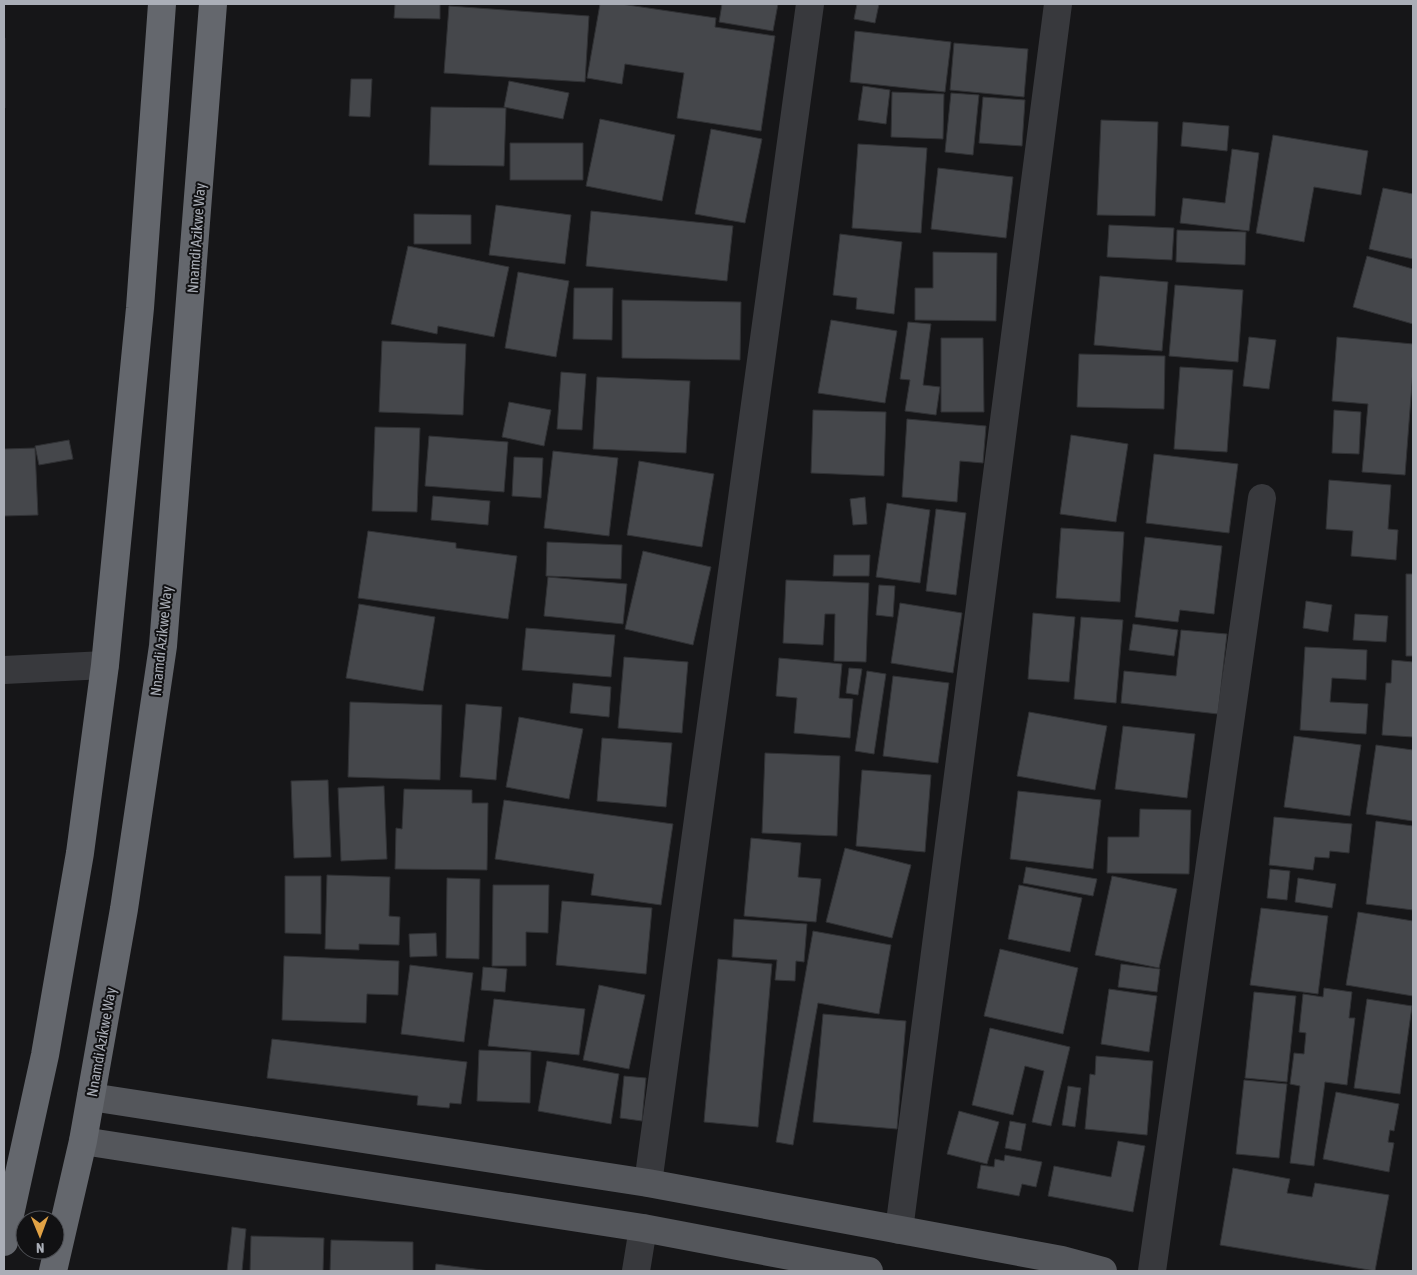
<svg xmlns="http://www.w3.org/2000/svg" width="1417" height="1275" font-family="'Asap Condensed',sans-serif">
  <rect width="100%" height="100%" fill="#161618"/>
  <path fill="#45474b" stroke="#303134" d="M395,4h45v15l-46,-1z
    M600,4h21l95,14 -1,9 60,9 -14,95 -84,-13 7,-45 -59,-9 -3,20 -35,-6z
    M722,4h56l-5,27 -54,-9z
    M857,4h22l-4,19 -21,-4z
    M449,6l140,10 -4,66 -141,-9z
    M855,31l96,11 -6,50 -95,-10z
    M4,38h1v70h-1z
    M954,43l74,6 -4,48 -74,-7z
    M351,79h21l-2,38 -21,-1z
    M509,81l60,12 -6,26 -59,-12z
    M863,86l27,4 -4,34 -28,-4z
    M892,92l52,2 -1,45 -52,-2z
    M951,93l28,2 -6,60 -28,-3z
    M983,97l42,3 -3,46 -43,-3z
    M431,107l75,1 -2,58 -75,-1z
    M600,119l75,16 -13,66 -76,-15z
    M1101,120l57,2 -3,94 -58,-1z
    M1183,122l46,4 -2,25 -46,-5z
    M711,129l51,10 -17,84 -50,-9z
    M1273,135l95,16 -7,44 -47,-8 -10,55 -48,-9z
    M510,143h73v37h-73z
    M858,144l69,4 -6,85 -69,-5z
    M1232,149l27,4 -10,78 -69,-8 3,-25 42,5z
    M938,168l75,9 -7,61 -75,-9z
    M1383,188l30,6v65l-44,-10z
    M496,205l75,10 -6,49 -76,-9z
    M591,211l142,15 -6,55 -141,-15z
    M414,214l57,1v29h-57z
    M1109,225l65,3 -2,32 -65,-3z
    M1177,230l69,2 -1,33 -69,-3z
    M840,234l62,8 -8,72 -38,-5 1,-11 -24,-3z
    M408,246l101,21 -15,70 -56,-11 -1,8 -46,-10z
    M933,252l64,1 -1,68 -81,-1v-32h18z
    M1367,256l46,13v55l-60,-17z
    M518,272l51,9 -13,76 -51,-9z
    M1100,276l68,6 -6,69 -68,-6z
    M1175,285l68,5 -5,72 -69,-6z
    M574,288h39l-1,52 -39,-1z
    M622,300l119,2 -1,58 -118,-2z
    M831,320l66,11 -12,72 -67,-10z
    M908,322l23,2 -8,61 17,2 -4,28 -31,-4 5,-31 -10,-1z
    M1249,337l27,3 -7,49 -26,-3z
    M1337,337l76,7v26l-8,105 -43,-3 6,-68 -36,-3z
    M941,338h42l1,74h-43z
    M382,341l84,3 -3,71 -84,-3z
    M1079,354l86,2 -1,53 -87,-2z
    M1180,367l53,3 -6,82 -53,-3z
    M561,372l25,2 -4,56 -25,-1z
    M597,377l93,4 -4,72 -93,-4z
    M509,402l42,8 -7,36 -42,-9z
    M813,410l73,2 -2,64 -73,-3z
    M1334,410l27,2 -2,42 -27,-1z
    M907,419l79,7 -3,37 -23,-2 -3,41 -55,-5z
    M375,427l45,1 -3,84 -45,-1z
    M1071,435l57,9 -12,78 -56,-8z
    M429,436l79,6 -4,50 -79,-6z
    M69,440l4,19 -34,6 -4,-19z
    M35,448l3,67 -34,1v-67z
    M553,451l65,7 -9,78 -65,-8z
    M1154,454l84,10 -9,69 -83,-10z
    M514,457l29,1 -2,40 -29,-2z
    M639,461l75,13 -12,73 -75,-12z
    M1329,480l62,5 -3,44 10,1 -2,30 -45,-4 2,-25 -27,-2z
    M433,496l57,5 -2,24 -57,-5z
    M865,497l2,27 -14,1 -3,-26z
    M887,503l43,7 -10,73 -44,-6z
    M936,509l30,4 -10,82 -30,-4z
    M1061,528l63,4 -4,70 -64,-4z
    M368,531l88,12v5l61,8 -9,63 -150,-21z
    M1145,537l77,9 -8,68 -34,-4 -2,12 -43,-5z
    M547,542l75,3 -1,34 -75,-3z
    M643,551l68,16 -18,78 -68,-16z
    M834,555h36l-1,21h-36z
    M1406,574h7v82h-7z
    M548,577l79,7 -4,40 -79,-8z
    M786,580l83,3 -3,79 -32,-1 1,-47h-10l-2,31 -40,-2z
    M879,585l16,1 -2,31 -17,-2z
    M1306,601l26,4 -4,27 -25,-4z
    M900,603l62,10 -9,60 -62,-10z
    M359,604l76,13 -12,74 -77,-13z
    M1033,613l42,4 -6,65 -41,-3z
    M1355,614l33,2 -2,26 -33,-2z
    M1081,617l42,3 -7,83 -42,-4z
    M1133,624l45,6 -4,26 -45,-6z
    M526,628l89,7 -4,42 -89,-7z
    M1181,630l46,4 -9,80 -97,-11 3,-32 52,5z
    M1305,647l62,3 -1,30 -34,-2 -2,24 38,2 -2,30 -66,-4z
    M624,657l64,5 -6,71 -64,-5z
    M779,658l63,6 -3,34 14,1 -3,39 -56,-5 3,-35 -21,-2z
    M1392,660l21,2v75l-31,-2 4,-52h5z
    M849,668l13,1 -4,26 -12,-2z
    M867,671l19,3 -12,80 -19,-3z
    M893,676l56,7 -11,80 -55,-7z
    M573,683l38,4 -2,30 -39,-4z
    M350,702l92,3 -2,75 -92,-3z
    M466,704l36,3 -6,73 -36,-3z
    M1029,712l78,14 -12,64 -78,-14z
    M519,717l64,12 -14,70 -63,-12z
    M1123,726l72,8 -8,64 -72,-9z
    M1294,736l67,9 -11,71 -66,-9z
    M602,738l70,5 -6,64 -69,-6z
    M1376,745l37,5v71l-47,-7z
    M765,753l75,3 -3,80 -75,-3z
    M862,770l69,5 -6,77 -69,-6z
    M328,780l3,77 -37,1 -3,-77z
    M384,786l3,73 -46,2 -3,-73z
    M404,789l68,1v13h16l-1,67 -92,-1 1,-41 6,1z
    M1018,791l83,9 -8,69 -83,-10z
    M504,800l169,24 -12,81 -70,-10 3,-21 -99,-15z
    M1140,809l51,1 -2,64 -82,-1 1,-36h31z
    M1274,817l78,7 -3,29 -19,-2 -1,7 -14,-1 -2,13 -44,-5z
    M1376,821l37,5v84l-47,-6z
    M751,838l50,5 -3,34 23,2 -5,43 -72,-6z
    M845,848l66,17 -19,73 -66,-16z
    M1026,867l71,12 -4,17 -70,-13z
    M1270,869l20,2 -3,29 -20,-2z
    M327,875l63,2 -1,39 11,1 -1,28 -40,-1v6l-34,-1z
    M285,876h36v58l-36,-1z
    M1112,876l65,13 -18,79 -64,-13z
    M447,878l33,1 -1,80 -33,-1z
    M1298,878l38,6 -4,24 -37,-6z
    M493,885h56l-1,48 -22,-1v34h-34z
    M1019,885l63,13 -12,54 -62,-13z
    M562,901l90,7 -6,66 -90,-9z
    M1261,908l67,8 -10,78 -68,-9z
    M1358,912l55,9v75l-67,-11z
    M734,919l73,5 -3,38 -8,-1 -1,20 -20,-1 2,-20 -45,-3z
    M813,931l78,14 -12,69 -61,-11 -25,142 -17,-3z
    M436,933l1,23 -27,1 -1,-23z
    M1000,949l78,19 -15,66 -79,-18z
    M284,956l115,5 -1,34 -31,-1 -1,29 -84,-3z
    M718,959l54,5 -14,163 -54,-5z
    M1121,964l39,5 -3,23 -39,-5z
    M410,965l63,8 -9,69 -63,-8z
    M483,967l24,2 -2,23 -24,-2z
    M599,985l46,10 -16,74 -46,-9z
    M1324,988l28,4 -3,26h6l-8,67 -22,-3 -11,84 -24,-3 10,-77 -10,-2 4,-31 10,1 2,-21 -7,-1 4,-38 20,3z
    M1109,989l48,7 -8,56 -48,-8z
    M1254,992l42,4 -9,86 -42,-4z
    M494,999l91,10 -6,46 -91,-9z
    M1367,999l45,7 -12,88 -46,-6z
    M823,1014l83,7 -9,108 -84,-7z
    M990,1028l80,19 -19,79 -19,-4 12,-51 -19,-5 -12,49 -41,-10z
    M272,1039l195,23 -6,42 -11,-1 -1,5 -32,-3 1,-9 -151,-18z
    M479,1050l52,2 -1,51 -53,-2z
    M1096,1056l57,5 -6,74 -62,-6 5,-55 5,1z
    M547,1061l72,13 -8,50 -73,-13z
    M624,1076l22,2 -4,43 -22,-3z
    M1244,1080l43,4 -8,74 -43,-4z
    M1068,1086l13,2 -6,39 -13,-2z
    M1336,1092l63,12 -5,27 -4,-1 -2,12 6,1 -5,29 -66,-13z
    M959,1111l40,11 -12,42 -40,-10z
    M1010,1121l16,3 -5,27 -16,-3z
    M1118,1141l27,5 -12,66 -85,-16 6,-30 57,11z
    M1005,1155l37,7 -6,25 -14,-3 -3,12 -42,-8 4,-23 13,2 1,-8 9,2z
    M1233,1168l57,11 -3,14 25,4 3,-14 74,12 -14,76 -155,-26z
    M232,1227l14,2 -4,42h-15z
    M251,1236l73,2 -1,33h-73z
    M331,1240l82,2v29h-83z
    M436,1264l54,7h-55z"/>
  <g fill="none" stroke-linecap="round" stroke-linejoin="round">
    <path stroke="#38393d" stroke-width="28" d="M4,670l101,-5
      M648,1183l162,-1179
      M899,1230l159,-1226
      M636,1271l7,-43
      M1152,1271l110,-773"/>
    <path stroke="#54565b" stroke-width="28" d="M91,1097l557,86 414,77 41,11
      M83,1141l560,87 226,43"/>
    <path stroke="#64676d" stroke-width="28" d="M4,1242l41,-187 35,-202 25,-188 35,-357 22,-304
      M53,1271l30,-130 41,-232 39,-263 50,-642"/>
  </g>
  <g text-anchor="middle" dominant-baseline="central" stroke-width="4" stroke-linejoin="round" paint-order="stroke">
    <g font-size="15" fill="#aaaeb7" stroke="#111113">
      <text transform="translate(196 238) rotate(-86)">Nnamdi Azikwe Way</text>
      <text transform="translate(161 641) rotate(-84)">Nnamdi Azikwe Way</text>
      <text transform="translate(101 1042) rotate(-80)">Nnamdi Azikwe Way</text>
    </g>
  </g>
  <rect width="1417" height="1275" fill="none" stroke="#aaaeb7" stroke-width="10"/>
  <g transform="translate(40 1235) rotate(179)"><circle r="24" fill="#111113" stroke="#4e5055"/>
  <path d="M0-4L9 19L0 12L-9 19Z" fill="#e1a245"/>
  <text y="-8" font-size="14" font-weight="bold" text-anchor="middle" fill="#aaaeb7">N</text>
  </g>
</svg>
